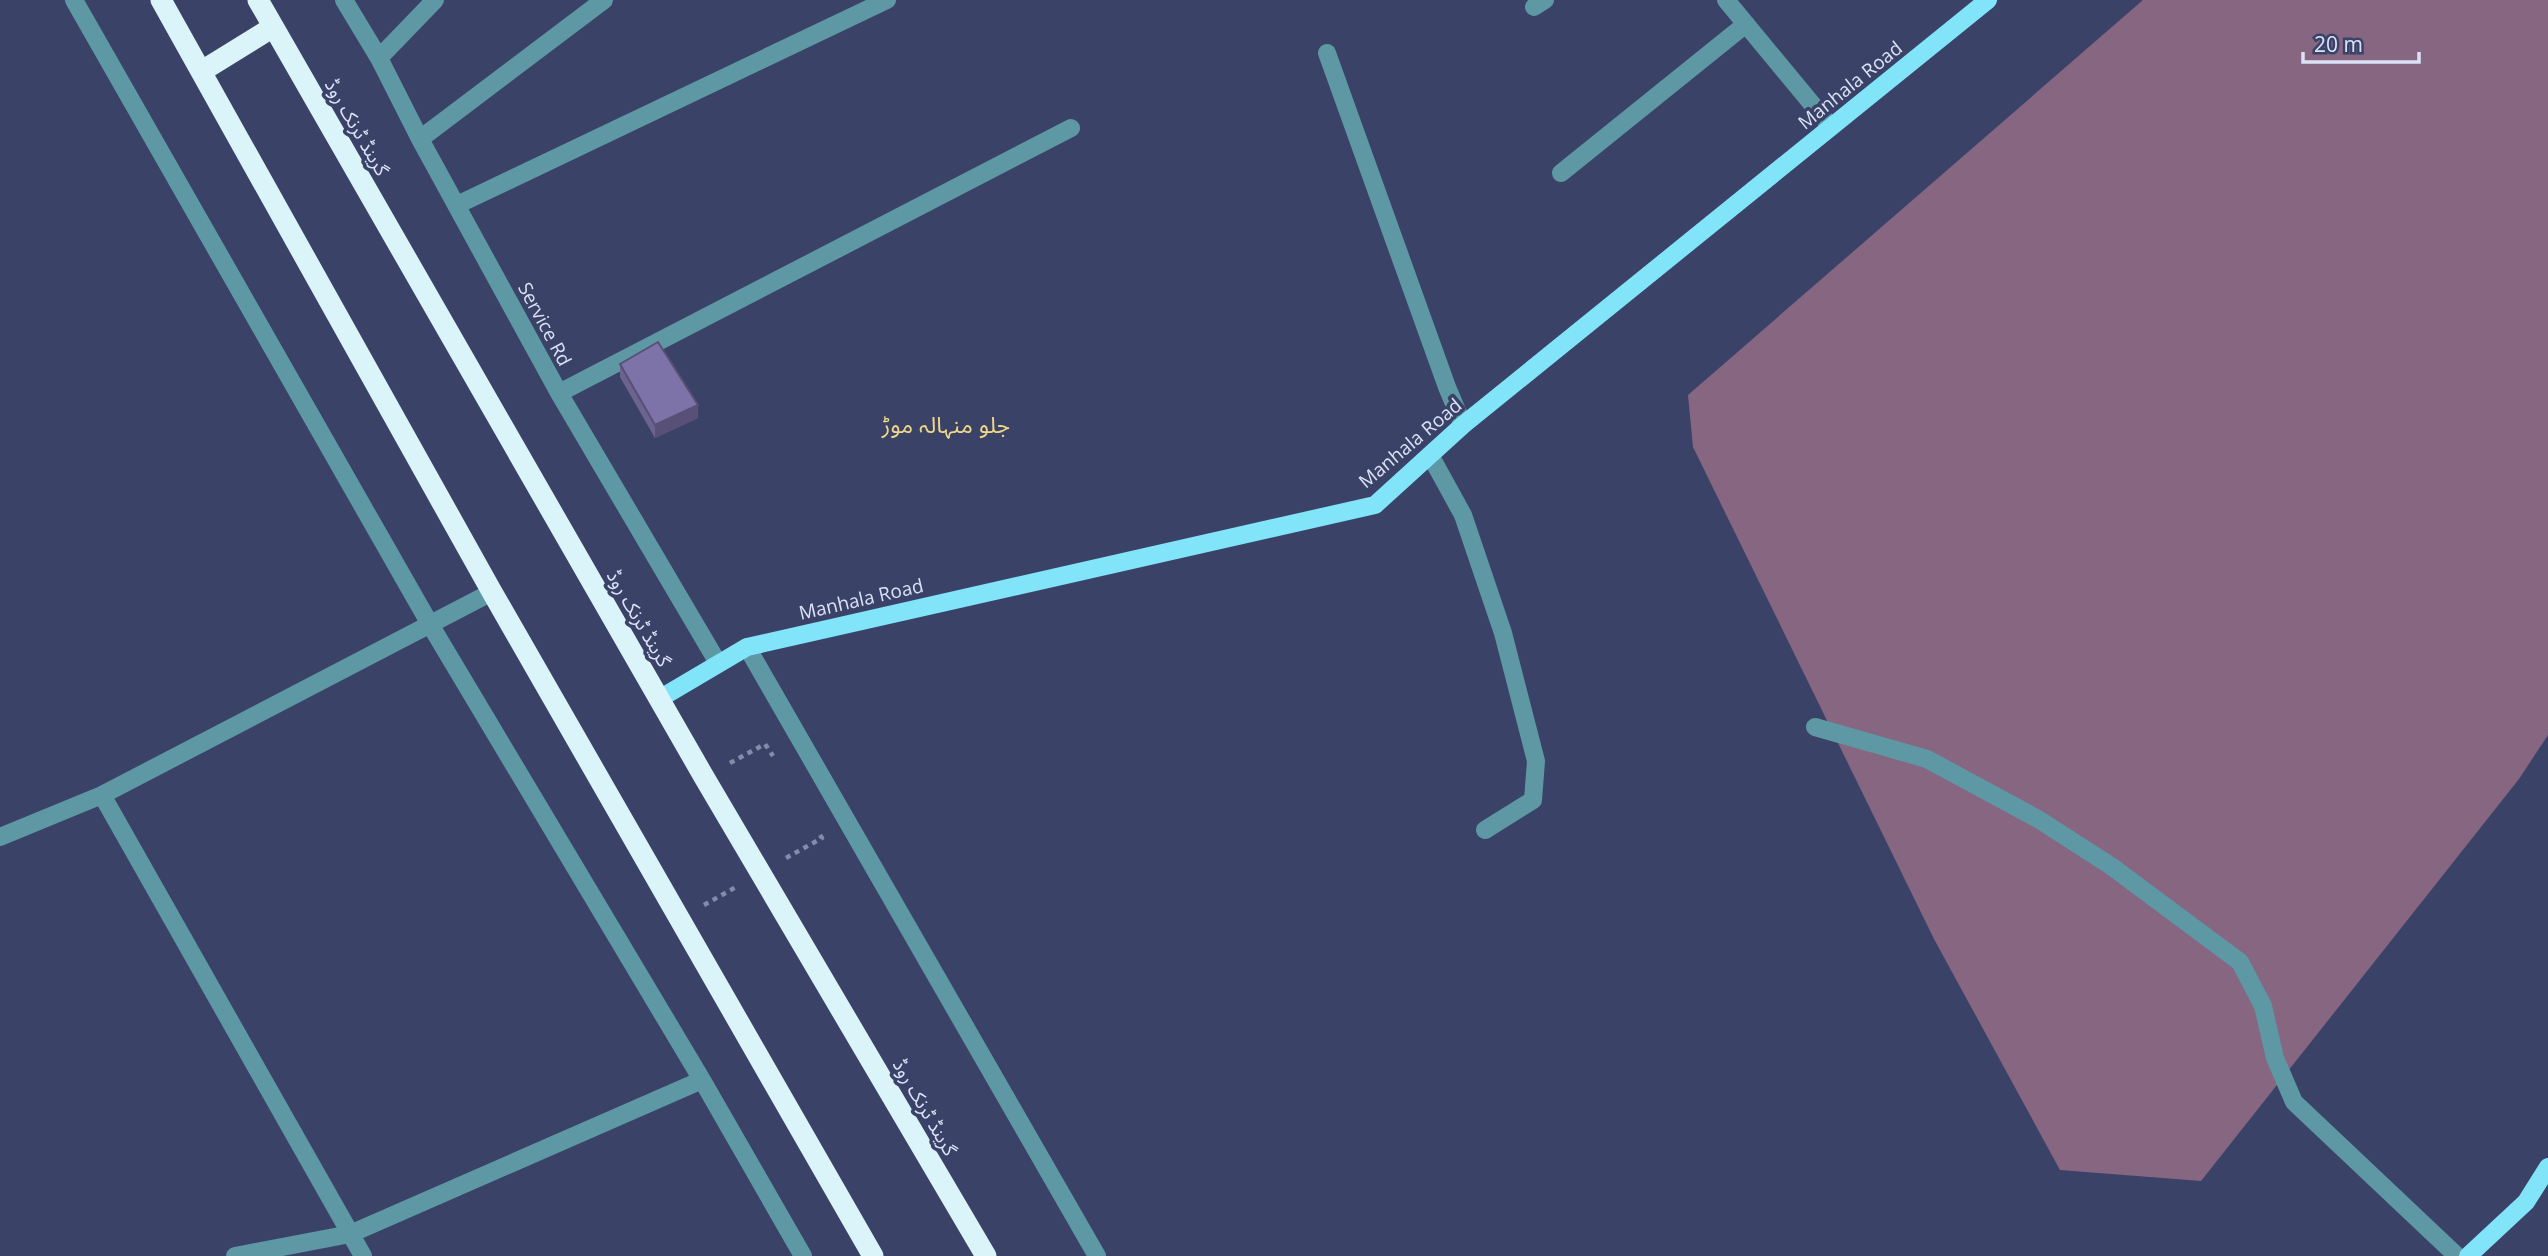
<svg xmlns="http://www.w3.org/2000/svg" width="2548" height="1256" font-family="'Open Sans','Noto Sans Arabic',sans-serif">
  <rect width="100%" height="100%" fill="#3a4367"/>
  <path fill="#866681" d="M2143,0h405v735l-29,44 -318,402 -141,-11 -126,-231 -241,-492 -5,-52z"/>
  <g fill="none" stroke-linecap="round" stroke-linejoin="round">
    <path stroke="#848caa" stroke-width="4.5" stroke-dasharray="5 5" stroke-linecap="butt" d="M730,763l35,-19 8,12
      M786,858l36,-20 -2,-3
      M704,905l32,-18"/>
    <path stroke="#5d98a4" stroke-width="18" d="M74,0l357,626 271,454 101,176
      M344,0l35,58 41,81 139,254 159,270
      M1726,0l105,127
      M1534,7l11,-7
      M1327,53l120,334 16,38
      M379,58l56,-58
      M420,139l184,-139
      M1561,173l185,-149
      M457,205l430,-205
      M559,393l512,-265
      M1430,455l33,60 40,118 33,128 -3,39 -48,30
      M747,647l350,609
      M1815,727l112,32 111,60 73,47 129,96 23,44 12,52 19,44 163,154
      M102,795l261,461
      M0,837l102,-42 390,-203
      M235,1256l115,-22 352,-154"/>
    <path stroke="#82e4f8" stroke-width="18" d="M659,699l88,-52 628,-142 88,-80 525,-425
      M2468,1256l58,-54 22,-35"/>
    <path stroke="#daf4fa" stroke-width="21" d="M161,0l331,592 381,664
      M258,0l446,777 282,479
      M202,71l71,-44"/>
  </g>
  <path fill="#6c6390" d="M620,364l78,54 -43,20 -35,-61z"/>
  <path fill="#585076" d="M698,405v13l-43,20v-13z"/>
  <path fill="#7d73a8" stroke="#585076" stroke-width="2" d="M658,342l40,63 -43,20 -35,-61z"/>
  <g text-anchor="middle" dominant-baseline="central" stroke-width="7" stroke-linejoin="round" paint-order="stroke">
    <g font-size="19" fill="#dbe2f8" stroke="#3a4367">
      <text transform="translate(1850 85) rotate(-39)">Manhala Road</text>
      <text transform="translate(357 127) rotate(60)">گرینڈ ٹرنک روڈ</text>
      <text transform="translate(545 324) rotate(62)">Service Rd</text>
      <text transform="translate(1410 443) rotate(-40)">Manhala Road</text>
      <text transform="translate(861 599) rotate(-13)">Manhala Road</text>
      <text transform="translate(639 618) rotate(60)">گرینڈ ٹرنک روڈ</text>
      <text transform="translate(925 1107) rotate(60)">گرینڈ ٹرنک روڈ</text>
    </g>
    <g font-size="23" fill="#efd78a" stroke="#3a4367">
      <text x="946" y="424">جلو منہالہ موڑ</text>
    </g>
  </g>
  <path d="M2303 52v10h116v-10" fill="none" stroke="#dbe2f8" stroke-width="3.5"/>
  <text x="2314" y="52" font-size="21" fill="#dbe2f8" stroke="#3a4367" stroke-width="5" paint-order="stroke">20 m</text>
</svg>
